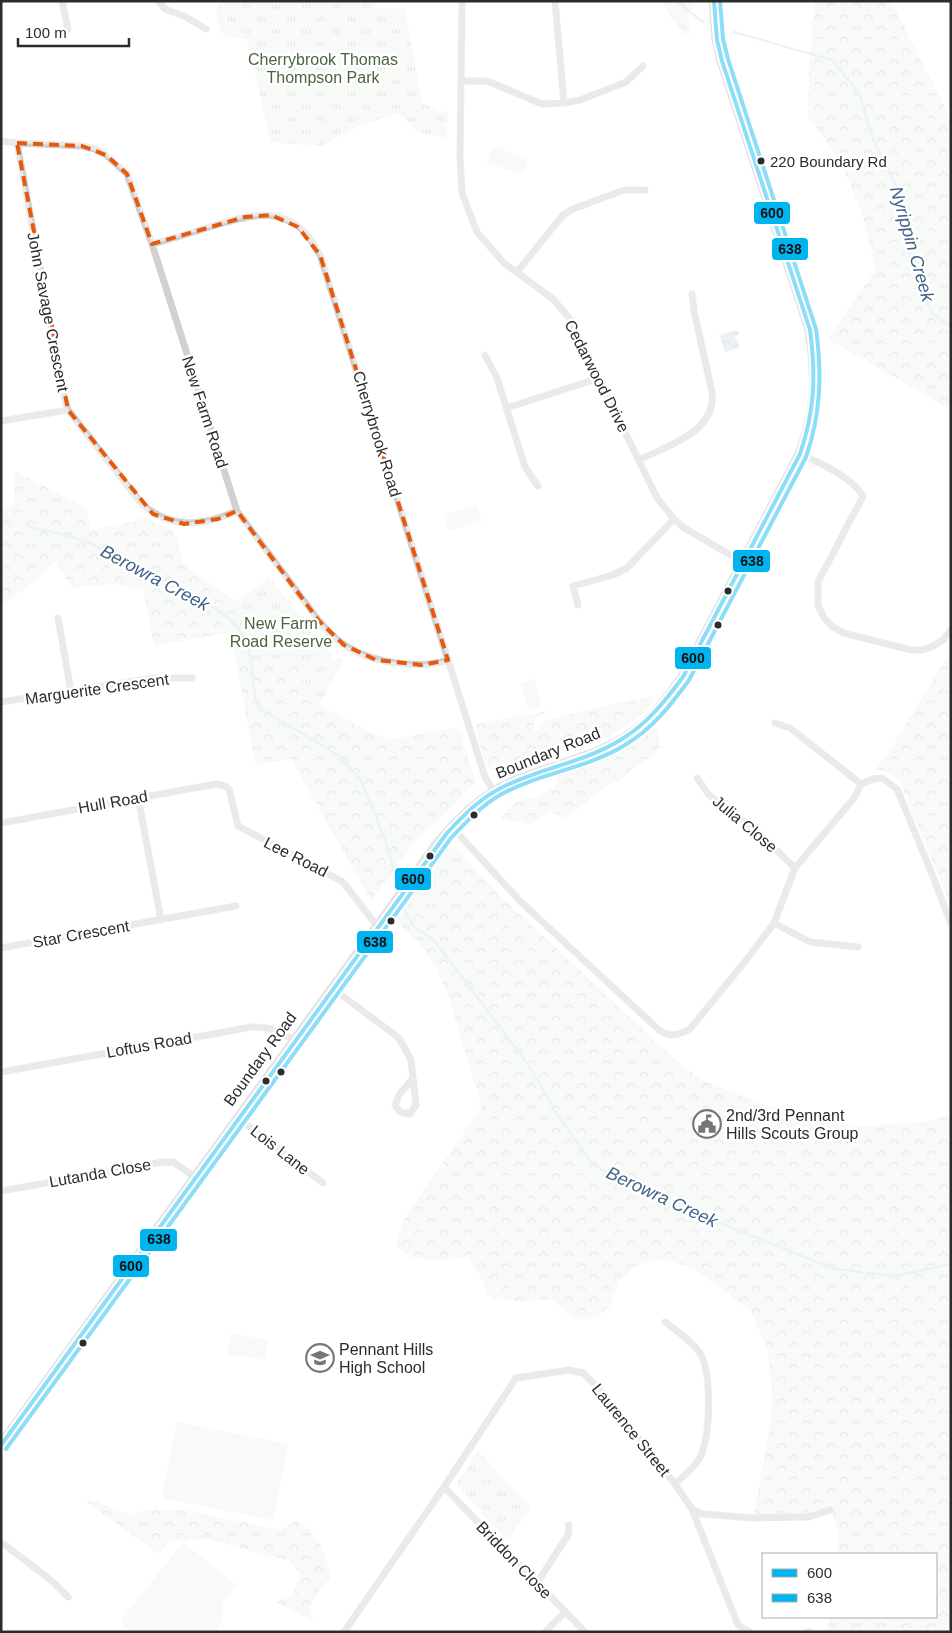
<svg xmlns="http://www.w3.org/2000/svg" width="952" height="1633" font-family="Arial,sans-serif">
  <defs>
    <pattern id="forest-crowns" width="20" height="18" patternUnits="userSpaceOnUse" patternTransform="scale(1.25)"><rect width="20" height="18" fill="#eef3eb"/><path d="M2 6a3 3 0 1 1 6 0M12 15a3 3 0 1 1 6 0" fill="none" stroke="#ccd0ca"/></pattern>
    <pattern id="park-tufts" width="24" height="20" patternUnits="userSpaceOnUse" patternTransform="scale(1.25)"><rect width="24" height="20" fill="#eef3eb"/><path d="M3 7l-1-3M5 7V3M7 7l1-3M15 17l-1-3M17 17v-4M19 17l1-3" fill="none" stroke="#ccd0ca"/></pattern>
    <pattern id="water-waves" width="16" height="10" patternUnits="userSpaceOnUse" patternTransform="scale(1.25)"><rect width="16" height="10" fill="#d8e3ef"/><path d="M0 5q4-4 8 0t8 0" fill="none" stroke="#bac3cd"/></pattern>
  </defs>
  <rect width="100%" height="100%" fill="#fff"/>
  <path fill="#eef3eb" d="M493,146l35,13 -6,16 -35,-13z
    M477,504l5,17 -33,10 -5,-16z
    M534,679l8,27 -14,4 -8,-27z
    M231,1333l37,7 -3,20 -25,-5 -1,2 -12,-2z
    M177,1422l111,22 -15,76 -111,-22z
    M183,1542l54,43 -15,19 1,13 -6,15h-84l-13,-10z"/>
  <path fill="url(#forest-crowns)" d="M661,1h36l-10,18 4,13 -7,3z
    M815,1h76l60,118v291l-123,-71 48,-69 -15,-60 -22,-52 -31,-41 1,-50z
    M15,471l71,37 4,22 42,-8 12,-5 15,8 15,5 10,35 53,37 30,57 33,4 7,35 12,8 68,34 67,-12 5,2 17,52 -32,33 -26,23 -47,63 -80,-142 -36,5 -24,-132 -77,14 -11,-57 -32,-5 -39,4 -17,-27 -24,23 -30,22v-99l13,-3z
    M951,651v255l-51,-124c-9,-8 -14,-12 -25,-12l13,-17z
    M651,696l3,1c-2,15 -45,41 -60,46 -15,5 -32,9 -48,15 -14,5 -35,20 -50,15 -13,-4 -18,-37 -20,-49l71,-13 -12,7 -2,13h3l6,-9 20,-6 56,-13 5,-2 4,1z
    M651,727l7,2 2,18 -6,8 -24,15 -6,7 -13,6 -45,35 -15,-6 -23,12 -27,-5 9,-13 15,-8h11l19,-12 4,-11 11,-2 68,-37z
    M449,846l7,2 43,47 180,168 23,17 104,41 61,5 64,-5 16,-5 4,-3v519h-124l3,-15h106v-63h-98v-21l-8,-23 -21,7 -56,1 18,-96 1,-36 -5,-37 -16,-38 -57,-42 -20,-7 -21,-3 -20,9 -13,11 -10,27 -13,10 -16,4 -11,-4 -18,-17c-25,2 -40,5 -65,-4l-4,-14 -15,-24 -32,4 -24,-4 -16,-11 3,-13 7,-17 76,-110 -33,-108 -15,-34 -15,-22 -23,-20z
    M84,1500l15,3 34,13 11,-6 34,-1 103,21 16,-10c22,14 30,34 33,58l-9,9 -12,20 4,14 -38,-19 18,-7 6,-23 -10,-11 -82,-22 -37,2 -11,13z"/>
  <path fill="url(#park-tufts)" d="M220,1h155l2,8 28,-1 16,90 3,6 20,9 4,-3 -1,28 -29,-6 -19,-19 -41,13 -37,20 -50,-4 -24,-102 -24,-6 -7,-19z
    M269,577l49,63 15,14 -3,3 4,3 4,-3 5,4 -24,45 -12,-8 -7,-35 -33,-4 -30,-57z
    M478,1451l53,57 -24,32 -51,-55z"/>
  <path fill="url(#water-waves)" d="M738,330l1,4 -5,4 1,1h2l3,9 -15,4 -6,-17z"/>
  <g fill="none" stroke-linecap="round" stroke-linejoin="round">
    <path stroke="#d8e3ef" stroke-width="2.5" d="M676,1l27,21
      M734,32l98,28 21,26 7,10 12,41 25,51 21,90 14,35 19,14
      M29,527c21,4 41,8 60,16 15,6 29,16 43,24 33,17 90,35 110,67 14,22 7,51 17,74l79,47 22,24 23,55 12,39
      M404,909l11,19 19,12 96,127 25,44 38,54 62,32 180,72 61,7 55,-12
      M394,1631l1,1"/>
    <path stroke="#d1d1d1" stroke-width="7" d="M62,1l6,28
      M158,1l7,8 21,8 20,12
      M462,1l-2,156 2,36 15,39 27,31 49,36 17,20 87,179 17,21 9,8 59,35
      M555,1l9,102
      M462,81h25l55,23 22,-1 16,-3 46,-18 17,-16
      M1,141l16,2 65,3 13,3 11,6 21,19 25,70 85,267 82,110c23,29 50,40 87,43 15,1 27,1 42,-4
      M17,143l46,250 5,17 74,94c30,26 60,22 95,7
      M152,244c23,-6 45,-13 67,-20 31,-9 64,-18 89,12 4,6 8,13 12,19l165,522 9,15
      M517,272l46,-57 10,-6 51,-19h21
      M485,355l12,23 28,89 13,19
      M507,408l92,-30
      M1,421l67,-11
      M800,454c20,9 52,23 63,42l-45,86v23l6,13 9,9 11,6 67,17h12l12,-5 8,-5 8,-10
      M639,460c29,-15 78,-28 73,-68l-18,-81 -2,-17
      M578,605l-5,-19 40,-11 14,-7 47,-49
      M58,618l13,73
      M1,702l153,-24h38
      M775,723l15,5 71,56
      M697,778l12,17 50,38 36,35
      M861,784l12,-5 9,-1 15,11 37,90 17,45
      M138,797l23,123
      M1,823l215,-39 9,2 4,3 9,37 105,56 34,44
      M452,827l68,74 139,129c11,8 20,5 31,-1l57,-70 27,-36 21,-55 60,-71 6,-13
      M774,923l36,19 48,5
      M1,948l235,-42
      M332,988l67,50 12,22 5,45 -6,9 -10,-2 -5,-7 4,-10 14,-17
      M1,1072l251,-45c17,-1 28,5 42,13
      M238,1118l85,65
      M1,1191l162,-29h10l22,15
      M665,1322c12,9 26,18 35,31 12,20 11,85 -1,106 -5,9 -16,17 -24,25
      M444,1487l141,145
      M692,1509l11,5 50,4 56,-1 21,-7
      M1,1542l51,39 16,16
      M537,1583l31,-48 1,-10
      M344,1632l100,-145 72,-109 53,-8 14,3 16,16 76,95 17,25 46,116 12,7
      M545,1632l20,-20
      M807,1632h3"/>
    <path stroke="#c4c4c4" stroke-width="11" d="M1,1445l438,-603c20,-23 42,-46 70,-58 41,-19 89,-25 126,-53 20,-14 34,-35 48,-54l117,-223c17,-45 17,-76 10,-124l-88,-269 -5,-21 -3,-39"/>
    <defs>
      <path id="bus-1" d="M1,1445l446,-612c15,-16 31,-33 52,-44 39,-21 85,-26 123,-50 26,-16 43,-38 61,-62l117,-223c15,-44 16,-79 10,-124l-88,-269 -5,-21 -3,-39"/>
      <path id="bus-2" d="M6,1449l445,-611c15,-16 30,-32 49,-43 39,-22 86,-26 125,-50 27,-16 46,-40 64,-65l117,-223c15,-43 16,-84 10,-128l-88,-270 -5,-20 -3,-38"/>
    </defs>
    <use href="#bus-1" stroke="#fff" stroke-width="8"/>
    <use href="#bus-2" stroke="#fff" stroke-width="8"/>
    <use href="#bus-1" stroke="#00b5ef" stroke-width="4"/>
    <use href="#bus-2" stroke="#00b5ef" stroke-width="4"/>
  </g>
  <path d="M0 0H952V1633H0ZM17,143l65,3 24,9 21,19 25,70 93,-27 26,-2 27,12 22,28 128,405 -26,5 -46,-5 -32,-15 -25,-24 -82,-110 -19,8 -34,5 -31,-10 -85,-104z" fill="#fff" fill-opacity=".55" fill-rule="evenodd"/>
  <path fill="none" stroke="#e8590c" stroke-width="4" stroke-dasharray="10 6" stroke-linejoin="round" d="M17,143l65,3 24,9 21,19 25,70 93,-27 26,-2 27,12 22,28 128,405 -26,5 -46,-5 -32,-15 -25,-24 -82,-110 -19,8 -34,5 -31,-10 -85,-104z"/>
  <defs>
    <symbol id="civic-ring" viewBox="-11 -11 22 22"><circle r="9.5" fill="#fff" stroke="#767676" stroke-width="1.5"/><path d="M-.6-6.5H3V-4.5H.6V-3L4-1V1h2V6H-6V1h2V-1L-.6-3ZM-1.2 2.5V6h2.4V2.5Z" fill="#767676"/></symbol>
    <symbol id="school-ring" viewBox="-11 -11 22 22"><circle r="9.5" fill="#fff" stroke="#767676" stroke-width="1.5"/><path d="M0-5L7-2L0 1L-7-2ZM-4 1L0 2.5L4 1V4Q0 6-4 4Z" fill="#767676"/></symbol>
  </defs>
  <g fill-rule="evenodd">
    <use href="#civic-ring" x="691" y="1108" width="32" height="32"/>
    <use href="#school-ring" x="304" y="1342" width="32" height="32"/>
  </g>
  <g fill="#2c2c2c" stroke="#fff" stroke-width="2">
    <circle cx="761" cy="161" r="4.5"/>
    <circle cx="728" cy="591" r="4.5"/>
    <circle cx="718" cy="625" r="4.5"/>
    <circle cx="474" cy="815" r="4.5"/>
    <circle cx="430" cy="856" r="4.5"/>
    <circle cx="391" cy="921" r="4.5"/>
    <circle cx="281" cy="1072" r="4.5"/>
    <circle cx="266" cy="1081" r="4.5"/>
    <circle cx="83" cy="1343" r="4.5"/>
  </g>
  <g text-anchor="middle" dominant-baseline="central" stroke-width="5" stroke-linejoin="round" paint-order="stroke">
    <g font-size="15" fill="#2c2c2c" stroke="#fff" text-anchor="start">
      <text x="770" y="161">220 Boundary Rd</text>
    </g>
    <g font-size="16" fill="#4a643e" stroke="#fff">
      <text x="323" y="59">Cherrybrook Thomas<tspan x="323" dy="18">Thompson Park</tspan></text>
      <text x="281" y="623">New Farm<tspan x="281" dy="18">Road Reserve</tspan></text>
    </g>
    <g font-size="16" fill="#2c2c2c" stroke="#fff">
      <text transform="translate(48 312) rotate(79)">John Savage Crescent</text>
      <text transform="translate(597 376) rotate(63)">Cedarwood Drive</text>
      <text transform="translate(205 412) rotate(72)">New Farm Road</text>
      <text transform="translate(377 434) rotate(73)">Cherrybrook Road</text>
      <text transform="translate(97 689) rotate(-8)">Marguerite Crescent</text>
      <text transform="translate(548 753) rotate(-22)">Boundary Road</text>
      <text transform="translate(113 802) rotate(-10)">Hull Road</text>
      <text transform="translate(745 824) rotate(40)">Julia Close</text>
      <text transform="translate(296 857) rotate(27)">Lee Road</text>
      <text transform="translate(81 934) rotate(-10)">Star Crescent</text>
      <text transform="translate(149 1045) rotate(-10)">Loftus Road</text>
      <text transform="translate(260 1059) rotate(-54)">Boundary Road</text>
      <text transform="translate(280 1150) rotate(38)">Lois Lane</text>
      <text transform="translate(100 1173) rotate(-10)">Lutanda Close</text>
      <text transform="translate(631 1430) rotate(51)">Laurence Street</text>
      <text transform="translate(514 1560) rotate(46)">Briddon Close</text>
    </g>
    <g font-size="16" fill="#2c2c2c" stroke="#fff" text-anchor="start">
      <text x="726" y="1115">2nd/3rd Pennant<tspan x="726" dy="18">Hills Scouts Group</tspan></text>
      <text x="339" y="1349">Pennant Hills<tspan x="339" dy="18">High School</tspan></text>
    </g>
    <g font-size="18" font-style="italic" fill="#416288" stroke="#fff">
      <text transform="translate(912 244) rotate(74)">Nyrippin Creek</text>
      <text transform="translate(155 578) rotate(28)">Berowra Creek</text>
      <text transform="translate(662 1197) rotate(25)">Berowra Creek</text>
    </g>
  </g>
  <g stroke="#fff" stroke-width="2">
    <rect x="753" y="201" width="38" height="24" rx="5" fill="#00b5ef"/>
    <rect x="771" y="237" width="38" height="24" rx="5" fill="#00b5ef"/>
    <rect x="732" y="549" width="39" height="24" rx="5" fill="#00b5ef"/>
    <rect x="674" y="646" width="38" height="24" rx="5" fill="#00b5ef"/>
    <rect x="394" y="867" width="38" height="24" rx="5" fill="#00b5ef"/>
    <rect x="356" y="930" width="38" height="24" rx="5" fill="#00b5ef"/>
    <rect x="139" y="1228" width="39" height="24" rx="5" fill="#00b5ef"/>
    <rect x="112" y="1254" width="38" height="24" rx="5" fill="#00b5ef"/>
  </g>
  <g font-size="14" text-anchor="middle" font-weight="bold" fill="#111">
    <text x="772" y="218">600</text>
    <text x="790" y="254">638</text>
    <text x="752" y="566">638</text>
    <text x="693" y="663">600</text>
    <text x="413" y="884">600</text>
    <text x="375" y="947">638</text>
    <text x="159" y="1244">638</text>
    <text x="131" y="1271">600</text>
  </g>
  <rect width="952" height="1633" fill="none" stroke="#2c2c2c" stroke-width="5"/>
  <rect x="762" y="1553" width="175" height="65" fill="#ffffff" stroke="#ababab"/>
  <rect x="772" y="1569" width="25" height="8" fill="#00b5ef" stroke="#ababab"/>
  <text x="807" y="1578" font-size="15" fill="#2c2c2c">600</text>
  <rect x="772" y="1594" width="25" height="8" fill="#00b5ef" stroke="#ababab"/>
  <text x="807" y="1603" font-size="15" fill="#2c2c2c">638</text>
  <path d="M18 38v8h111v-8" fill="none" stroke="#2c2c2c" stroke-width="2.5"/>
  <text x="25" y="38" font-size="15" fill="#2c2c2c" stroke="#ffffff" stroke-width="4" paint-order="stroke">100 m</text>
</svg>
